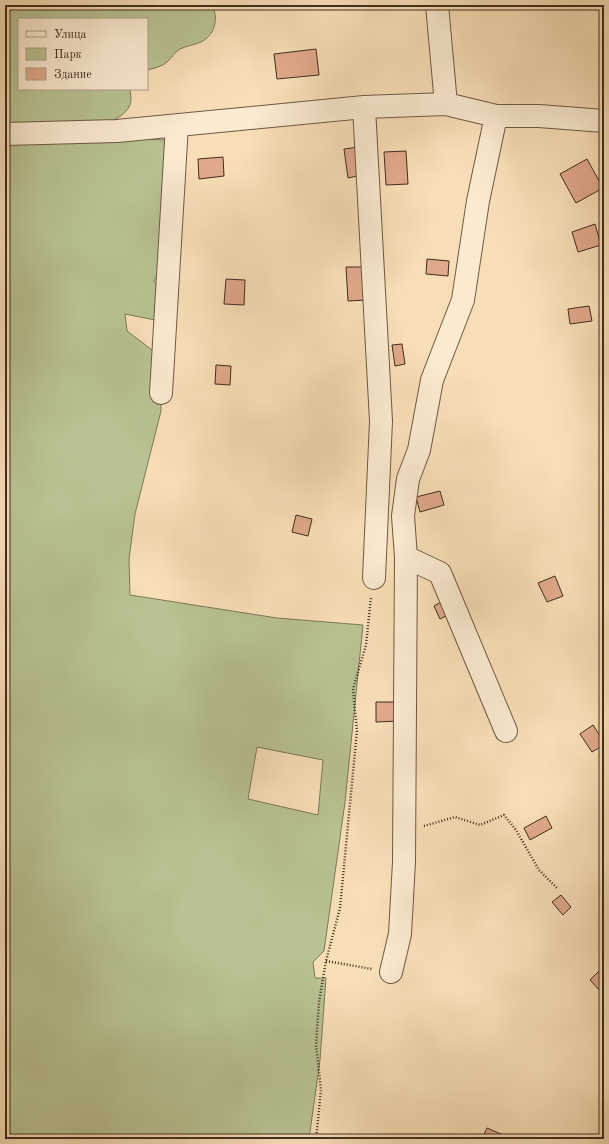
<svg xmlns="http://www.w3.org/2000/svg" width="609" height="1144" font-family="'Old Standard TT',serif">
  <rect width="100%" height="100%" fill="#f8deb7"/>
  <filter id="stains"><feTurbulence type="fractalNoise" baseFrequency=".005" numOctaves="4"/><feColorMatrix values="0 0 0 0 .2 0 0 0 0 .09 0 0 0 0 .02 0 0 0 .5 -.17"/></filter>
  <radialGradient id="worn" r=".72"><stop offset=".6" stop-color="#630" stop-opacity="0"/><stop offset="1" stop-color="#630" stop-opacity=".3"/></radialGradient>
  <path fill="#b9c292" stroke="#7c7858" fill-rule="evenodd" d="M5,5h207c7,13 3,30 -11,37 -7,3 -15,4 -21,7 -5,3 -7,7 -11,11 -5,6 -14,8 -22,10v-51h-128v70h111c0,4 1,6 1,10 0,14 -16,20 -27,27v12l63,2 -2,120 -11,21 14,21 -3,20 -40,-8 2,17 33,25 1,55 -26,103 -6,45 1,36 147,23 86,7 -18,177 -21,149 -11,11 2,16h11l-6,82 -11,79h-304zM257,747l66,13 -5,55 -70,-16z"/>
  <path fill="#e0a98b" stroke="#402d1e" d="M316,49l3,26 -42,4 -3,-25z
    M358,147l4,28 -14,3 -4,-29z
    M406,151l2,33 -22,1 -2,-33z
    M223,157l1,19 -25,3 -1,-20z
    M587,159l16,29 -27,15 -16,-29z
    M595,224l6,21 -23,7 -6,-20z
    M427,259l22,2 -1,15 -22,-2z
    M346,267h18l2,33 -18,1z
    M226,279l19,1 -1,25 -20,-1z
    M589,306l3,15 -22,3 -2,-15z
    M402,344l3,20 -10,2 -3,-21z
    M216,365l15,1 -1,19 -15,-1z
    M440,491l4,14 -24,7 -4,-15z
    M296,515l16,4 -4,17 -16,-4z
    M555,576l8,20 -16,6 -9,-19z
    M445,600l7,13 -12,6 -6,-13z
    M376,702h23v19l-23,1z
    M593,725l11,17v3l-12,7 -12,-18z
    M546,816l6,12 -22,12 -6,-12z
    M561,895l10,12 -8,8 -11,-13z
    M604,966v23l-3,3 -11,-12z
    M487,1128l23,10v1h-28z"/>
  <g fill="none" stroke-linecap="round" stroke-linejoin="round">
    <defs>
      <path id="minor" d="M437,5l9,99
        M364,107l17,314 -7,157
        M5,134l112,-3 247,-24 82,-3 50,12h43l65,5
        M161,393l16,-268
        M406,557l34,16 66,158
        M391,972l9,-38 4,-72 2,-305 -3,-41 5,-37 11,-29 13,-70 31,-80 15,-99 18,-85"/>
    </defs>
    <use href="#minor" stroke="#6e5944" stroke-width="24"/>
    <path stroke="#402d1e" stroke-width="2.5" stroke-dasharray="1 2" stroke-linecap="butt" d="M424,826l31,-9 25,8 24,-10 12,15 23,40 18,18
      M326,961l46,8
      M316,1139l5,-49 -5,-45 3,-43 7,-41 14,-53 17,-177 -4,-42 13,-44 5,-48"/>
    <use href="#minor" stroke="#faead0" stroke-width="22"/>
  </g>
  <rect width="609" height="1144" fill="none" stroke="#f8deb7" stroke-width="20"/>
  <rect x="6" y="6" width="597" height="1132" fill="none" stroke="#402d1e" stroke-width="2"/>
  <rect x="10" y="10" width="589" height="1124" fill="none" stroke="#402d1e"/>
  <rect x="18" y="18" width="130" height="72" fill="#faead0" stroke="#b09e89"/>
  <rect x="26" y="31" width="20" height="6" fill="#faead0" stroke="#b09e89"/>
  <text x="54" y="38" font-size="12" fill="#402d1e">Улица</text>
  <rect x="26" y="48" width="20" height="12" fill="#b9c292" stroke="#b09e89"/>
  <text x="54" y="58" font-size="12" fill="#402d1e">Парк</text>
  <rect x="26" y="68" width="20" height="12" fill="#e0a98b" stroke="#b09e89"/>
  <text x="54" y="78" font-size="12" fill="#402d1e">Здание</text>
  <rect width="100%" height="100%" filter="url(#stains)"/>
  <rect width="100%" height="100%" fill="url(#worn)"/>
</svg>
